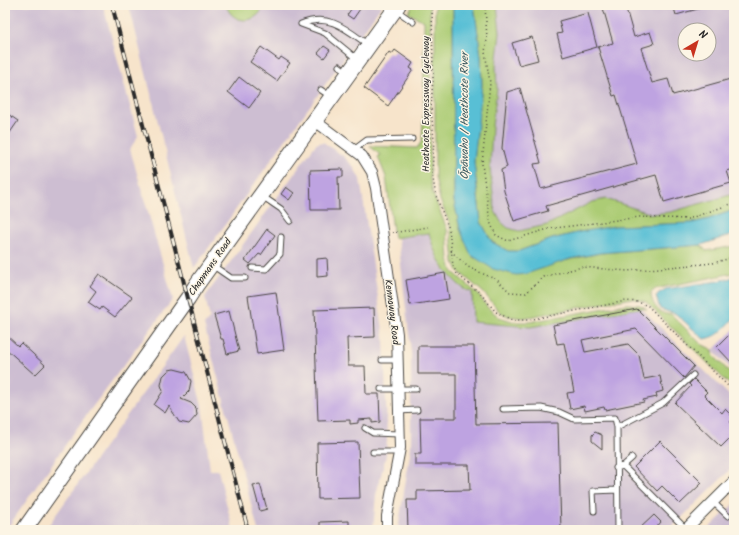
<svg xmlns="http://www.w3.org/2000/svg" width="739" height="535" font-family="Kalam,sans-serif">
  <rect width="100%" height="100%" fill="#fcf5e5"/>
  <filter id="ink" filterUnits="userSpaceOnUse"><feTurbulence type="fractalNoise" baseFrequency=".025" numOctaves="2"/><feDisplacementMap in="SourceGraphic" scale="8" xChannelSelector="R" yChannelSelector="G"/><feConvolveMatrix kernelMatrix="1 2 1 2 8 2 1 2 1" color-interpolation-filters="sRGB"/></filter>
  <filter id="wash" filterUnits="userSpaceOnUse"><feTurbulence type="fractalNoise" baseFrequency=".012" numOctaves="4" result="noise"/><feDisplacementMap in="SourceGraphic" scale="16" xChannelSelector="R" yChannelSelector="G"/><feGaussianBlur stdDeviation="0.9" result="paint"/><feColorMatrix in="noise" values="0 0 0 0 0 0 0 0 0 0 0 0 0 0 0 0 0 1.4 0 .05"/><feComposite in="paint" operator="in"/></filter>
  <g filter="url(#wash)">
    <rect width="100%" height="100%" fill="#f7e4cb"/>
    <path fill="#cdbed2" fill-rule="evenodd" d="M5,5h98l35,131 -8,13 43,150 -91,122 -76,109z
      M129,5h253l-188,263z
      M497,5h237v189l-63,18 -19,2 -46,-15 -14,3 -45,23 -28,6 -11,-3 -7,-6 -6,-11 -5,-43 2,-42 5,-37 -1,-23 4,-33zM685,30h24v24h-24z
      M323,142l20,14 10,10 7,13 24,158 3,103 -1,15 -10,40 -3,35h-115l-54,-205 6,-7 -5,-21 111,-153z
      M429,233l5,18 9,17 29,24 1,30 57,5 111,-19 93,92v66l-65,64h-271l13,-82v-96l-13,-114z
      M734,329v43l-21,-22z
      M184,336l18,70 8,64h8l15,60h-188z
      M734,504v26h-27z"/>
    <path fill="#accc74" stroke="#6c7c50" d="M226,5h38c-6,20 -32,20 -38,0z
      M413,5h17v174l3,15 14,35 2,30 3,12 27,24 8,12 12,10 16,5h15l97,-18 13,1 7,4 -6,-1 -111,19 -57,-5 -1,-30c-7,-2 -11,-5 -16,-10 -16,-16 -21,-27 -27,-49l-35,5 -8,-61 -8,-20 2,-2 -10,-9 47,2 5,-7 2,-43v-77l-16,-8z
      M435,5h18l1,196 6,28 11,26 3,3 85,4 41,-9 101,-8 5,6 28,-5v27l-80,16 -3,4c0,10 8,23 20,21l30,30 12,6v5l21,22v12l-88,-87 -14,-4 -109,20 -15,-2 -8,-4 -17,-20 -25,-21 -4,-9 -4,-38 -10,-24 -5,-23z
      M474,5h23l3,28 -4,33 1,23 -5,37 -2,42 5,43 6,11 7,6 11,3 28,-6 45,-23 14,-3 46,15 19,-2 63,-18v16l-25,9 -17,4 -77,3 -35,6 -28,7 -33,12h-11l-16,-9 -11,-20 -7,-60 8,-77 -1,-29z"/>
    <path fill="#58bfd5" stroke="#427580" d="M453,5h21l7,51 1,29 -8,77 7,60 11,20 16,9h11l33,-12 28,-7 35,-6 77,-3 17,-4 25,-9v24l-33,11 -101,8 -30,6 -44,15 -10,1 -23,-6 -22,-14 -11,-26 -6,-28z
      M734,277v41c-10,11 -15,19 -30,21l-28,-25 -16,-5 -4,-13 3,-3 7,-4 53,-8z"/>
    <g id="blocks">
      <path fill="#bea3e1" d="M354,5l6,4 -7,10 -6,-4z
        M615,5h10l9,32 16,-5 4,12 -13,4 11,35 16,-4 5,16 61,-17v91l-7,2 4,12 -67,19 -8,-27 -110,31 2,5 -34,10 -10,-30 -3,-21 6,-3 -5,-19 5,-56 13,-4 21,75 -7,1 7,25 96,-25 -21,-69 -3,1 -15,-49 15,-4 -10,-35z
        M673,5h32v2l-29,8z
        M588,13l9,34 -34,10 -6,-23 5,-1 -3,-12z
        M532,37l6,23 -19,5 -7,-22z
        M324,46l6,4 -6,8 -6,-5z
        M261,47l18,13 2,-3 9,6 -13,18 -27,-19z
        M395,50l18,13 -3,5 3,2 -25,36 -24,-18 25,-36 3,2z
        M239,77l21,16 -11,15 -21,-16z
        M5,112l13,9 -9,13 -4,-3z
        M343,169v8h-5l1,33h-28l-1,-40z
        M286,187l8,6 -5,7 -8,-6z
        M267,229l8,6 -14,20 -2,-1 -9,10 -5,-4z
        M327,258l1,18 -11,1v-18z
        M445,273l4,26 -39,6 -4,-25z
        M99,274l33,23 -17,20 -13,-10 -2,3 -12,-8 8,-11 -6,-5z
        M276,292l8,58 -27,4 -9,-58z
        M374,308l1,29 -28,1 1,28h17l1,28h13l1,28 -8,1v-4l-14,1v3l-8,1v-4l-32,1 -4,-111z
        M637,309l57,57 -10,12 -48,-49 -54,11 3,12 43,-8 11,11 5,24 16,-3 3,15 -7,2 1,4 -14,3 1,2 -39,8 -1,-3 -19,4 -1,-5 -14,3 -3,-16 7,-1 -10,-49 -7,1 -4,-19z
        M229,311l10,40 -12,3 -4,-15h-2l-7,-24z
        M734,330v35l-17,-18z
        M5,334l13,12 3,-3 24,22 -10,10 -30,-27z
        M418,346h56l2,78 82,-1 3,107h-153l-1,-30h10v-9l53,-1 -1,-25h-54v-11h6l-1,-36h36v-44h-38z
        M174,369l12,3 5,9 -2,10 -8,8 10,4 5,5 1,7 -8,9 -10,-2 -10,-16 -4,7 -11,-8 9,-14 -2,-6 2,-9 6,-6z
        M694,379l13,13 -3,3 18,18 3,-4 9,9 -4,4 4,3v9l-13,13 -46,-44 16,-17 -2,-2z
        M595,432l7,3v14l-10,-8v-6z
        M660,441l42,42 -22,21 -18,-18 -5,5 -23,-24z
        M358,442l2,56 -42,1 -1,-56z
        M260,484l7,25 -7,2 -7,-26z
        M654,515l7,7 -7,8h-16z
        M349,521v9h-29v-8z"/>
    </g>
  </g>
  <g filter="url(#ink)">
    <use href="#blocks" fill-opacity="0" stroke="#4a4743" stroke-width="1"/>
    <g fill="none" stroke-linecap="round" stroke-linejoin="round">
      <defs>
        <path id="lane" d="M396,10l17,12
          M358,60l-33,-27 -24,-9c27,-11 44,4 66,20
          M339,66l8,6
          M321,90l9,6
          M355,149l12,-9 45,-1
          M262,196l19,13 9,12
          M212,265l19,13h14
          M252,268l14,1 14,-15 1,-17
          M382,360h15
          M381,389h35
          M503,409l38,-1 18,4 15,7 41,-1 2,9 1,103
          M399,411l18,-1
          M617,427l46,-24 30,-28
          M365,428l8,5 26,1
          M373,452h26
          M623,466l63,63
          M616,468l7,-2 9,-8
          M713,502l15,14
          M594,511l-1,-20 24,-1"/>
        <path id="street" d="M315,121l47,35 10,16 4,16 21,146 2,77 1,37 -13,68v14
          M685,530l49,-49"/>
        <path id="secondary" d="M24,530l164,-232 9,-14 201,-279"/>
      </defs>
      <use href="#lane" stroke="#4a4743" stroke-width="7"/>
      <use href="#street" stroke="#4a4743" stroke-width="12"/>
      <use href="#secondary" stroke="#4a4743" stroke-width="17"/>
      <path stroke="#4a4743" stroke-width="1.5" stroke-dasharray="1 3" stroke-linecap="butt" d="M432,5l1,72 -2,31 3,32 -2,33 4,23 13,33 4,37 4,8 23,19 16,19 16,8h16l98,-19 12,1 10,4 86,86
        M485,5l2,34 -2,13 5,31 -8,81 8,58 6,13 12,6 40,-12 92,-12 48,2 46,-16
        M392,233l36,-6
        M451,251l17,16 29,13 13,12 16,1 17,-16 39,-10 45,4 86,-8 21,-6"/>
      <use href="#lane" stroke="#fff" stroke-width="5"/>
      <use href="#street" stroke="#fff" stroke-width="10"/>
      <use href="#secondary" stroke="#fff" stroke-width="15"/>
      <defs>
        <path id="rail" d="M112,5l136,525"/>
      </defs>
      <use href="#rail" stroke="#2b2b2b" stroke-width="4"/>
      <use href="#rail" stroke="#fcf5e5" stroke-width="2.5" stroke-dasharray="8" stroke-linecap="butt"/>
    </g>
  </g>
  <g text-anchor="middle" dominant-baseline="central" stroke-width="3" stroke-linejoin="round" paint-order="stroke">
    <g font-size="10" fill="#2b2b2b" stroke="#fcf5e5">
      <text transform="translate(426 104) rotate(-90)">Heathcote Expressway Cycleway</text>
      <text transform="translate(210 267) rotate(-55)">Chapmans Road</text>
      <text transform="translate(392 312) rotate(83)">Kennaway Road</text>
    </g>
    <g font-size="11" font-style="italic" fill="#38575e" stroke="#fcf5e5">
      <text transform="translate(465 116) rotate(-90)">Ōpāwaho / Heathcote River</text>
    </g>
  </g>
  <rect width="739" height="535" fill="none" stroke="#fcf5e5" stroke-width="20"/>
  <g transform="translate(697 42) rotate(38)"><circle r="19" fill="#fcf5e5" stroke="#a8a49b"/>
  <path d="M0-3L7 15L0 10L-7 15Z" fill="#c8321e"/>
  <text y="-6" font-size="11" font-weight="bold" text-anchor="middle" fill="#2b2b2b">N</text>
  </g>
</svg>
